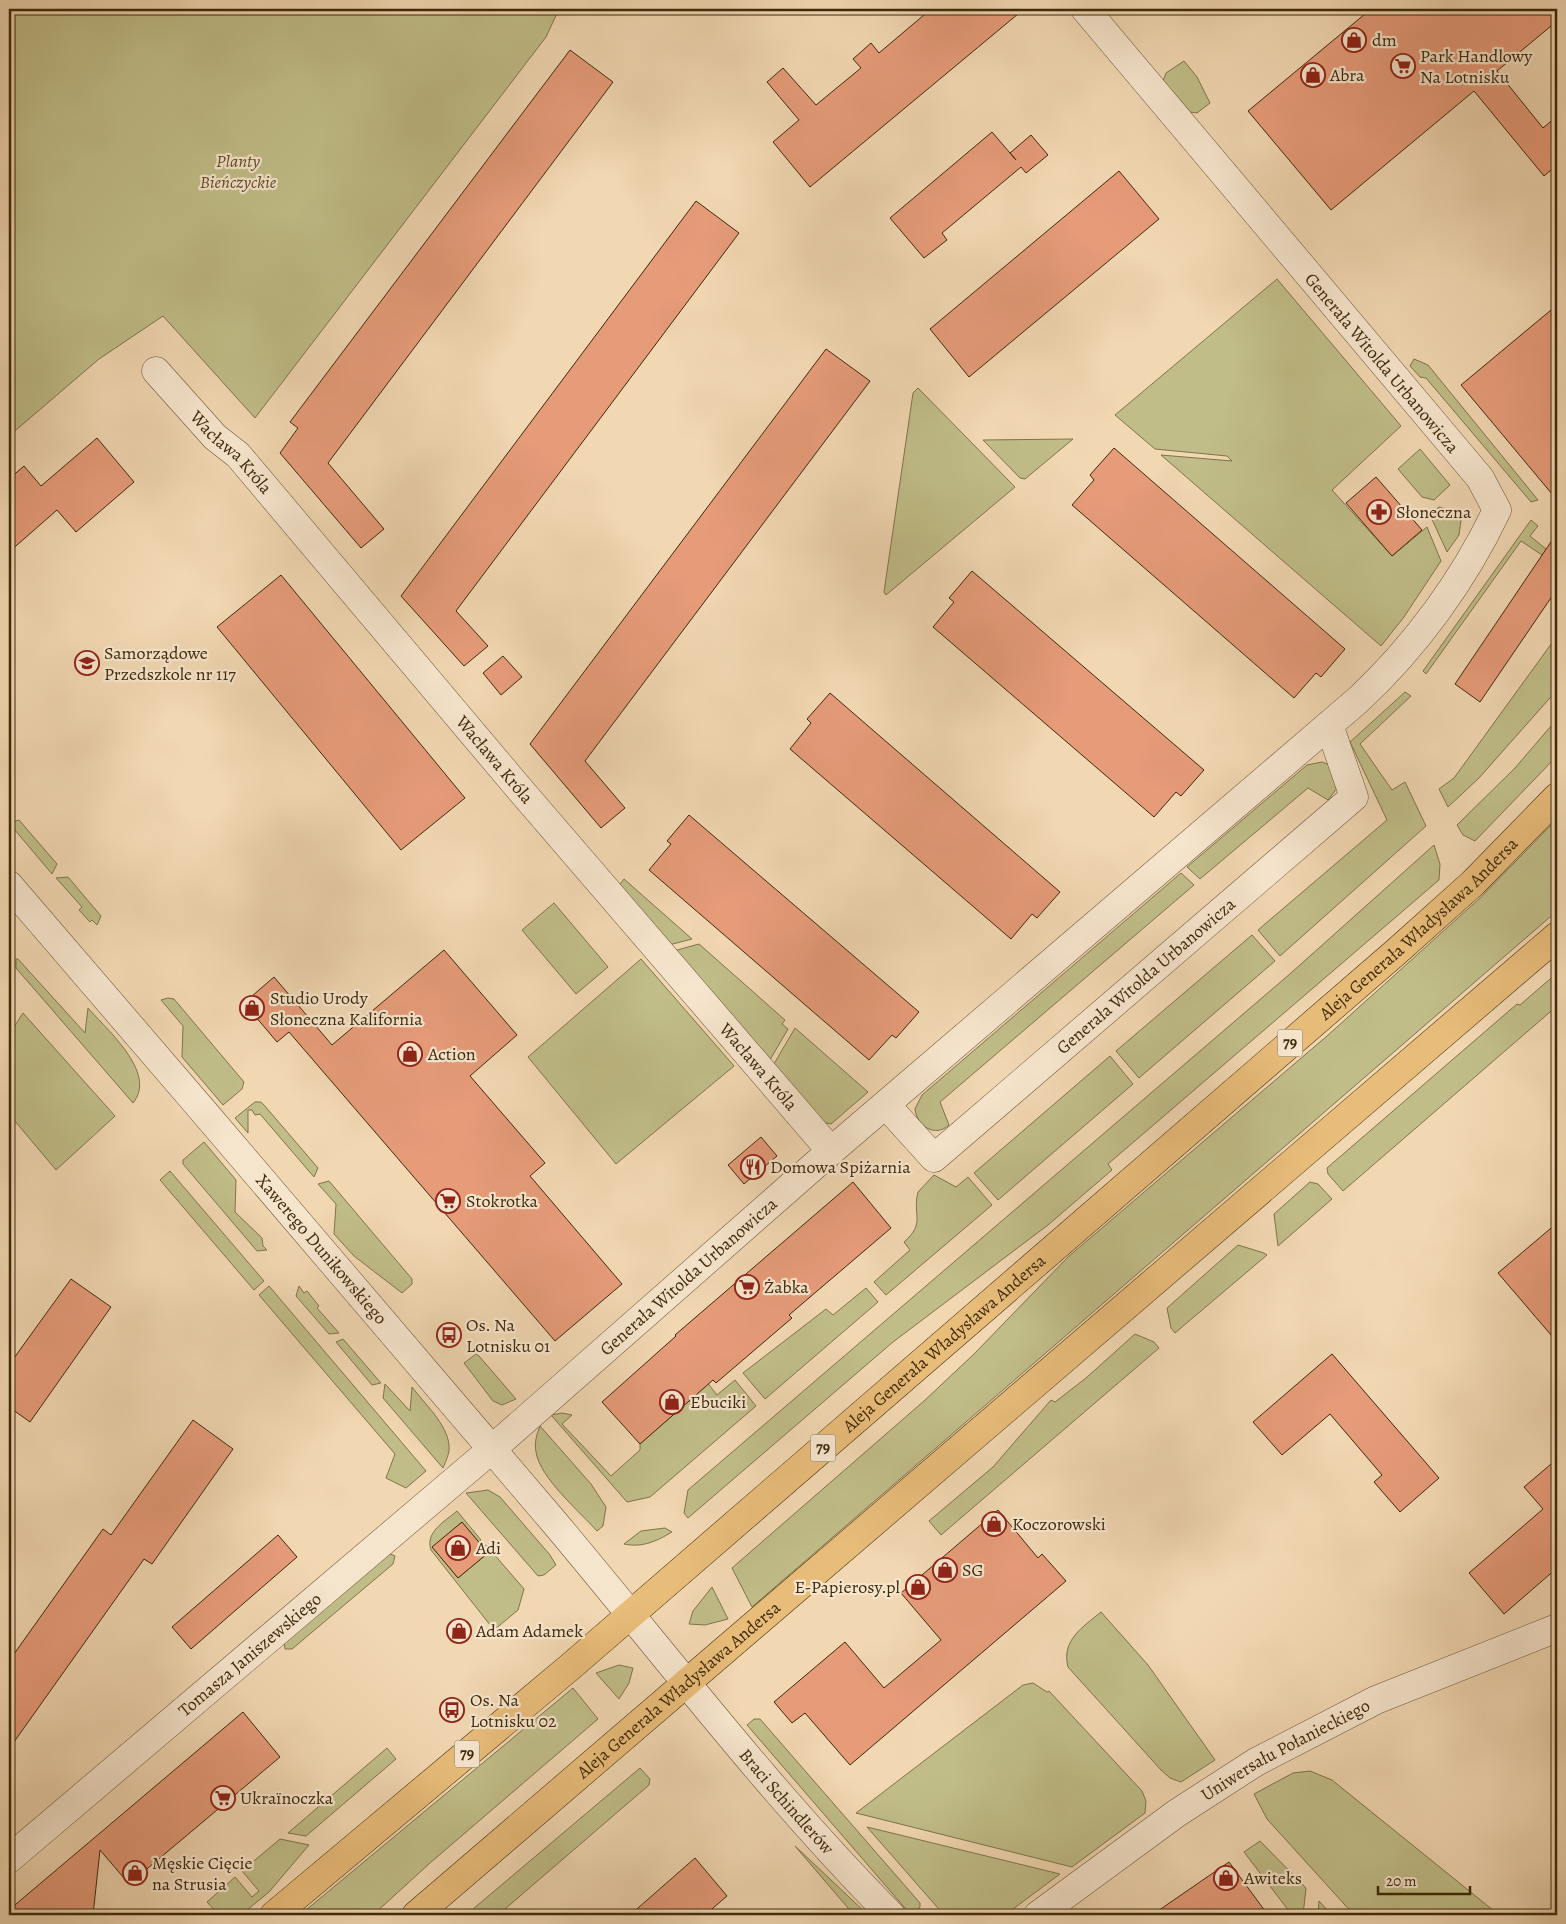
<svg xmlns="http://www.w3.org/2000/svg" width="1566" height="1924" font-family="Alegreya,serif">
  <rect width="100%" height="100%" fill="#f1d7b2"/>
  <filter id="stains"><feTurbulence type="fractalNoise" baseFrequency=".004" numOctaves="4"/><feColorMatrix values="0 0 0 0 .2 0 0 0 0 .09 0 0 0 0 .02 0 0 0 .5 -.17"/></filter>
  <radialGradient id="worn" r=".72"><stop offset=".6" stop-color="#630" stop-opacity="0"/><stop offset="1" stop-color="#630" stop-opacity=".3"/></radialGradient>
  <path fill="#c0bd88" stroke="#80734a" d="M9,9h550l-13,28 -291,381 -92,-102 -64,43 -90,77z
    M1184,61l13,16 13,26 -13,10 -7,-1 -27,-31 3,-8z
    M1277,279l124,147 -69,64 60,66 35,-29 14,34 -37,56 -23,29 -220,-191 71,6 -5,-5 -72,-7 -40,-34z
    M1414,359l14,6 110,135 -7,2 -105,-124 -6,-1 -10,-11z
    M918,388l97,99 -129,108 -2,-3 29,-199z
    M1073,439l-48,40 -5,-1 -37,-38z
    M1420,449l30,36 -16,15 -12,-3 -24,-28z
    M1439,507l23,6 -3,22 -12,17 -17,-37z
    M1531,520l7,6 -8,10 22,18 5,-6v17l-36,-24 -95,133 -3,-3z
    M1557,636v54l-78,88 -31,29 -9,-18 15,-11z
    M1405,692l6,4 -51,48 32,46 13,-8 21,44 -146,130 -22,-26 129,-110 -37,-78z
    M1557,719v37l-82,85 -12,-6 -6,-10 58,-57z
    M1322,762l8,3 8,22 -10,13 -20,-12 -108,91 -13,-12 120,-102z
    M1557,819v92l-805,696 -20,-39 192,-167 50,-47 94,-97 259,-221 152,-137z
    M19,820l38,44 -5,10 -43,-51z
    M1434,845l6,19 -1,16 -331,284 4,6 -64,55 -155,117 -205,176 -4,-5 4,-23 603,-517z
    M1181,873l13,12 -254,217 9,23c-14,13 -32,1 -34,-16l7,-14z
    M68,877l33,39 -4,9 -5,-5 -2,2 -11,-12 3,-3 -26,-29z
    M624,879l68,60 -27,7 -49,-57z
    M554,903l54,64 -32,27 -54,-64z
    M1252,935l23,26 -136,117 -23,-27z
    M699,944l86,76 -3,4 6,5 -21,36 -97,-113z
    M16,959h2l67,74 3,-25c18,21 70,65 45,95l-117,-135z
    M641,959l93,107 -118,98 -88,-107z
    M1557,973v33l-214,185 -15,-17 -1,-6 190,-164 3,1z
    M168,998l6,1 70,83 -2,7 -19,16 -41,-48 1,-31 -22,-26z
    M23,1013l92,103 -59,54 -47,-56v-79z
    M795,1028l73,64 -37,32 -10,-2 -50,-53z
    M1110,1056l23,28 -135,116 -24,-27z
    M255,1102h6l3,3 54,63 -4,9 -54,-63 -5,1 -3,-5h-4v23l-13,-15z
    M204,1142l32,38 -1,32 27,26 1,8 4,4 -10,1 -74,-87v-4z
    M170,1171l94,110 -10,9 -94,-110z
    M934,1175l22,12 12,-10 24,28 -106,90 -12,-13 36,-32 -6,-8c22,-19 8,-27 14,-50z
    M329,1181l83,98v5l-10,9 -48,-37 -20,-22 2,-30 -18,-20z
    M1310,1182l8,2 14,15 -54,47 -4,-32z
    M1238,1245l26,8 3,2 -92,78 -4,-5 -4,-20z
    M269,1286l157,185 -20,17 -20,-10 9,-24 -136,-159z
    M299,1286l5,7 3,-2 12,15 -2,2 22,25 -10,1 -33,-38z
    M866,1288l12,14 -113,97 -22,-26 83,-64 7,6z
    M1135,1334l19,8 5,6 -218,187 -12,-14 64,-54 58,-67 4,2 31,-24z
    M343,1339l38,44 -9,2 -36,-43z
    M476,1354l3,2 37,43 -14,6 -9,-4 -29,-38z
    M735,1380l21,26 -106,91 -23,5 -76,-87 11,-2 10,2 -10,9 49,52 29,-26v-6l56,-49 10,-14 11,14z
    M385,1384l25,27 2,-24c12,16 35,37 37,58 1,8 -3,16 -6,23l-60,-70z
    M540,1426l51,58 15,23 -3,19 -6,5c-18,-20 -57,-53 -61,-79 -2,-10 1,-18 4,-26z
    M488,1490l12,7 50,58 6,10 -12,10 -6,1 -72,-83z
    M457,1511l24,29 -3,2 -16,-20 -29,25 25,31 30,-25 -5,-6 3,-2 38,44 -6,21 -24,20 -63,-80c-6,-18 13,-28 26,-39z
    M665,1528l7,4c-15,9 -30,16 -48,12l17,-13z
    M388,1553l7,3 -2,8 -101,85h-7l-1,-7z
    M712,1587l16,32 -23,6 -16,-1 4,-13z
    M1101,1612l47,53 67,95 -34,22 -11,-4 -9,-8 -93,-103c-7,-27 15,-40 33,-55z
    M619,1665l14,3 -4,15 -10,16 -23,-26z
    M1033,1683l14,9 2,-1 93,100 4,10 -1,12 -73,54 -216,-54 167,-128z
    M573,1688l25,31 -168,144 -57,52h-73z
    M754,1719h6l160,184v4l-9,8 -164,-190z
    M387,1748l9,11 -90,77 -18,-3z
    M640,1768l10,11 -1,6 -151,130h-32z
    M1310,1771l22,9 167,135h-145l-87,-96 -13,-25 39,-21z
    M867,1827l193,47 -55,41h-61z
    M280,1839l29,6 -40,47 -28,23 -4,-4 -5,4h-13l-12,-13 28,-25 17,20 7,-6 -17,-20z
    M1260,1841l46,47 -3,27h-11l-48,-63z
    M795,1846l73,69h-14z
    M1319,1901l13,14h-14z"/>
  <path fill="#e69b79" stroke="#3f290b" d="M931,9h93l-214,178 -37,-45 26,-22 -32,-38 16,-14 33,37 45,-37 -8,-9 18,-16 8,10z
    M1371,9h186v12l-60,50 46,57 14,-12v49l-13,11 -70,-85 -143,119 -83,-99z
    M570,50l43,32 -285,381 56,66 -23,19 -81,-95 18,-25 -8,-6z
    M992,132l24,28 -6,-7 21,-18 17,20 -22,18 -5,-6 -79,66 5,7 -23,18 -34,-40z
    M1119,171l40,48 -190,158 -39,-48z
    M696,201l43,32 -283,378 32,35 -24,20 -63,-70z
    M1557,305v195l-96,-115z
    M826,349l44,32 -285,380 40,47 -24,20 -71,-84z
    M97,438l37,44 -58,50 -19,-22 -48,42v-73l15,-13 17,20z
    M1114,448l231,201 -24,28 -5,-4 -22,25 -222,-193 22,-25 -4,-5z
    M1376,477l46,53 -30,26 -46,-53z
    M1557,533v56l-77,113 -25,-18z
    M972,571l232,199 -23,26 -5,-4 -22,25 -221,-190 21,-25 -5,-4z
    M281,575l184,223 -64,52 -184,-223z
    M503,656l19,21 -21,18 -18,-22z
    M830,693l230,199 -23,26 -5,-4 -21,25 -221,-190 21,-26 -4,-4z
    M689,815l230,197 -23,26 -4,-3 -23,25 -220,-190 22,-26 -4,-3z
    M444,950l73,85 -47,41 75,87 -15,13 92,108 -67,57 -266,-309 -12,10 -33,-39 30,-26 58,68z
    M761,1137l16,19 -33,28 -16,-19z
    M853,1182l38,46 -102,87 3,3 -76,65 -3,-3 -73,64 -38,-42 74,-66 -1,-1z
    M1557,1223v119l-59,-69z
    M71,1279l40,28 -81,115 -21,-15v-42z
    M1332,1354l107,124 -39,34 -26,-30 8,-7 -52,-61 -48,41 -29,-33z
    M193,1420l40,29 -81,115 -8,-5 -135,190v-88l94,-132 8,6z
    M1557,1459v109l-53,46 -35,-41 74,-64 -19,-22z
    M998,1510l40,48 4,-4 24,27 -216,184 -45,-52 -13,10 -18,-21 71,-60 39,46 57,-48 -40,-47z
    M462,1522l26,31 -30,25 -26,-31z
    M278,1535l19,22 -106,92 -19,-22z
    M243,1712l37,45 -151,127 -29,-34 -7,65h-84v-5z
    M695,1858l32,38 -22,19h-75z
    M1229,1862l39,53h-116z"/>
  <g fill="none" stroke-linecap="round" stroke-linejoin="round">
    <defs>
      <g id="minor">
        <path id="s1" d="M156,371l59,66 23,18 279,331 314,365"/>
        <path id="s2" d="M9,885c182,212 365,424 545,637 111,132 215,270 337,393"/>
        <path id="s3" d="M886,1105l48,53 420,-361 -25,-72"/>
        <path id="s4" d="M9,1859l483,-410 339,-298 527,-451c57,-53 106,-120 139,-190l-17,-32 -395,-469"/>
        <path id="s5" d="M1038,1915l139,-102 79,-51 120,-62 181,-72"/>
      </g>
      <g id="primary">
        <path id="s6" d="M274,1915l296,-248 826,-715 77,-69 84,-86"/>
        <path id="s7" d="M416,1915l1141,-979"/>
      </g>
    </defs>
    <use href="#minor" stroke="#6c5435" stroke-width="29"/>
    <use href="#primary" stroke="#3f290b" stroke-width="29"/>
    <use href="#minor" stroke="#f6e5cd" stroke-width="28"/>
    <use href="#primary" stroke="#e8bc79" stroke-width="28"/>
  </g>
  <defs>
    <symbol id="shop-ring" viewBox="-11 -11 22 22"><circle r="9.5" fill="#f6e5cd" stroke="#8f2418" stroke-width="1.5"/><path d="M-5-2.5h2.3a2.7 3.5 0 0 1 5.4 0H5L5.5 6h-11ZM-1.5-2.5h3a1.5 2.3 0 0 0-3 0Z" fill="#8f2418"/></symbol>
    <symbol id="supermarket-ring" viewBox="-11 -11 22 22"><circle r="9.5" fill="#f6e5cd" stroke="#8f2418" stroke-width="1.5"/><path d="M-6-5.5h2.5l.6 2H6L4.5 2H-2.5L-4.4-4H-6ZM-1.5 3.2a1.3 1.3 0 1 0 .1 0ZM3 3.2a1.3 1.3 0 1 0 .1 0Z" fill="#8f2418"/></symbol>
    <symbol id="pharmacy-ring" viewBox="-11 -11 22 22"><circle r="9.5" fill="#f6e5cd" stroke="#8f2418" stroke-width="1.5"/><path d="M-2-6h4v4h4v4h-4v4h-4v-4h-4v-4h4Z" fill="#8f2418"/></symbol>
    <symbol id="school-ring" viewBox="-11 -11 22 22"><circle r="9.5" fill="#f6e5cd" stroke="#8f2418" stroke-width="1.5"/><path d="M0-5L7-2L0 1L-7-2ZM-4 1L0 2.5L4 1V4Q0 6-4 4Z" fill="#8f2418"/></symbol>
    <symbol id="restaurant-ring" viewBox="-11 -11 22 22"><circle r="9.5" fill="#f6e5cd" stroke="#8f2418" stroke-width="1.5"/><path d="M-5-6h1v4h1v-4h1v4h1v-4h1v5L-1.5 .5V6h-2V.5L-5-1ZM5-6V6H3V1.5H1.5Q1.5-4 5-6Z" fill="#8f2418"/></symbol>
    <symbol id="bus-ring" viewBox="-11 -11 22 22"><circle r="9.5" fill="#f6e5cd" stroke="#8f2418" stroke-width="1.5"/><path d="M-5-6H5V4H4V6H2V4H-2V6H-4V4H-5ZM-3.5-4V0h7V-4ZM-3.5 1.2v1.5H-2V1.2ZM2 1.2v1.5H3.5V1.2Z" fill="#8f2418"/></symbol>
  </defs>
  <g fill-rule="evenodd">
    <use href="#shop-ring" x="1340" y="26" width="28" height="28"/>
    <use href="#supermarket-ring" x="1389" y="52" width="28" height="28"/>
    <use href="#shop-ring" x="1299" y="61" width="28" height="28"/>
    <use href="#pharmacy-ring" x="1365" y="498" width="28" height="28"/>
    <use href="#school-ring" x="73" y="649" width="28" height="28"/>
    <use href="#shop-ring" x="238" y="994" width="28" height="28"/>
    <use href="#shop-ring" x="396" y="1040" width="28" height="28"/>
    <use href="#restaurant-ring" x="739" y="1153" width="28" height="28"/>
    <use href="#supermarket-ring" x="434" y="1187" width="28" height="28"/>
    <use href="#supermarket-ring" x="733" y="1273" width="28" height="28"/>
    <use href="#bus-ring" x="435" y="1321" width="28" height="28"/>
    <use href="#shop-ring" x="658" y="1388" width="28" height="28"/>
    <use href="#shop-ring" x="980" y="1510" width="28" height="28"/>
    <use href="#shop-ring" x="444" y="1534" width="28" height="28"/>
    <use href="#shop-ring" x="931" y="1556" width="28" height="28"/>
    <use href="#shop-ring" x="904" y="1573" width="28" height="28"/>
    <use href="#shop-ring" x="445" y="1617" width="28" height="28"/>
    <use href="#bus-ring" x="438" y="1696" width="28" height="28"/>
    <use href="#supermarket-ring" x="209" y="1784" width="28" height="28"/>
    <use href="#shop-ring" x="121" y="1859" width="28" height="28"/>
    <use href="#shop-ring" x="1212" y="1864" width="28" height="28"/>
  </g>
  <g text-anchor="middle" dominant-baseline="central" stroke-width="4.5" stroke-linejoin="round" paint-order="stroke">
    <g fill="#f6e5cd" stroke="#766145" stroke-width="1">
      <rect x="1277.5" y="1029.5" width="25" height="27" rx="4"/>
      <rect x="810.5" y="1434.5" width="25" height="27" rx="4"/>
      <rect x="454.5" y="1740.5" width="25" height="27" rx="4"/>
    </g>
    <g font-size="16" font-weight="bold" fill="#3f290b">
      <text x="1290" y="1043">79</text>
      <text x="823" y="1448">79</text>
      <text x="467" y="1754">79</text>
    </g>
    <g font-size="18" fill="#3f290b" stroke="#f6e5cd" text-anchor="start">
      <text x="1372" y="40">dm</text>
      <text x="1420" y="56">Park Handlowy<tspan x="1420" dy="21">Na Lotnisku</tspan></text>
      <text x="1330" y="75">Abra</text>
      <text x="1396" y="512">Słoneczna</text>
      <text x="104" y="653">Samorządowe<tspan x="104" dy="21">Przedszkole nr 117</tspan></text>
      <text x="270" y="998">Studio Urody<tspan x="270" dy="21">Słoneczna Kalifornia</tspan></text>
      <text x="428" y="1054">Action</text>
      <text x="770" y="1167">Domowa Spiżarnia</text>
      <text x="466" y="1201">Stokrotka</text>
      <text x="764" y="1287">Żabka</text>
      <text x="466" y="1325">Os. Na<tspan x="466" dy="21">Lotnisku 01</tspan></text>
      <text x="690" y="1402">Ebuciki</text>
      <text x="1012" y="1524">Koczorowski</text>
      <text x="476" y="1548">Adi</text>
      <text x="962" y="1570">SG</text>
      <text x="900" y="1587" text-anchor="end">E-Papierosy.pl</text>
      <text x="476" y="1631">Adam Adamek</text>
      <text x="470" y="1700">Os. Na<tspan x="470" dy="21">Lotnisku 02</tspan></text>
      <text x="240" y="1798">Ukraïnoczka</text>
      <text x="152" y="1863">Męskie Cięcie<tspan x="152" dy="21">na Strusia</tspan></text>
      <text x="1244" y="1878">Awiteks</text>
    </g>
    <g font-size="18" font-style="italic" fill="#5f4e2a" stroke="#f6e5cd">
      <text x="238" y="161">Planty<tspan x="238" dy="21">Bieńczyckie</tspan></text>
    </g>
    <g font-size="18" fill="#3f290b" stroke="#f6e5cd">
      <text transform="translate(1382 363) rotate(50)">Generała Witolda Urbanowicza</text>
      <text stroke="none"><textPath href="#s1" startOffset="111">Wacława Króla</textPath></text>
      <text stroke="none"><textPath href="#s1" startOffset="516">Wacława Króla</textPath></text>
      <text stroke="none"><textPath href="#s6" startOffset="1511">Aleja Generała Władysława Andersa</textPath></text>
      <text stroke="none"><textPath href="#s3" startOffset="351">Generała Witolda Urbanowicza</textPath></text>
      <text stroke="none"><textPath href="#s1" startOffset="921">Wacława Króla</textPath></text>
      <text stroke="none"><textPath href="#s2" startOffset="480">Xawerego Dunikowskiego</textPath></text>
      <text stroke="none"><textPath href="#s4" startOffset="895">Generała Witolda Urbanowicza</textPath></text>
      <text stroke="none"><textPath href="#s6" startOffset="881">Aleja Generała Władysława Andersa</textPath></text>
      <text stroke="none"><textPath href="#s4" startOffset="316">Tomasza Janiszewskiego</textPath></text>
      <text stroke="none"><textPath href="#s7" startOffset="346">Aleja Generała Władysława Andersa</textPath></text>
      <text stroke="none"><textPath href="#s5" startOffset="298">Uniwersału Połanieckiego</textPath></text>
      <text stroke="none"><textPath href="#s2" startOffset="1202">Braci Schindlerów</textPath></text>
    </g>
  </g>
  <rect width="1566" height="1924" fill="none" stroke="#f1d7b2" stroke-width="30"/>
  <rect x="10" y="10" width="1546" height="1904" fill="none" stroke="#3f290b" stroke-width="2.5"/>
  <rect x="15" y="15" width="1536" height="1894" fill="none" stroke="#3f290b"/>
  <path d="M1378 1886v8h92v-8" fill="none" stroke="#3f290b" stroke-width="2.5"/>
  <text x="1386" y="1886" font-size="15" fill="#3f290b" stroke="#f6e5cd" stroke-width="4" paint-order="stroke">20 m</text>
  <rect width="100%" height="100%" filter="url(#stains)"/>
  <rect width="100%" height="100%" fill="url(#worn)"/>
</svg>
